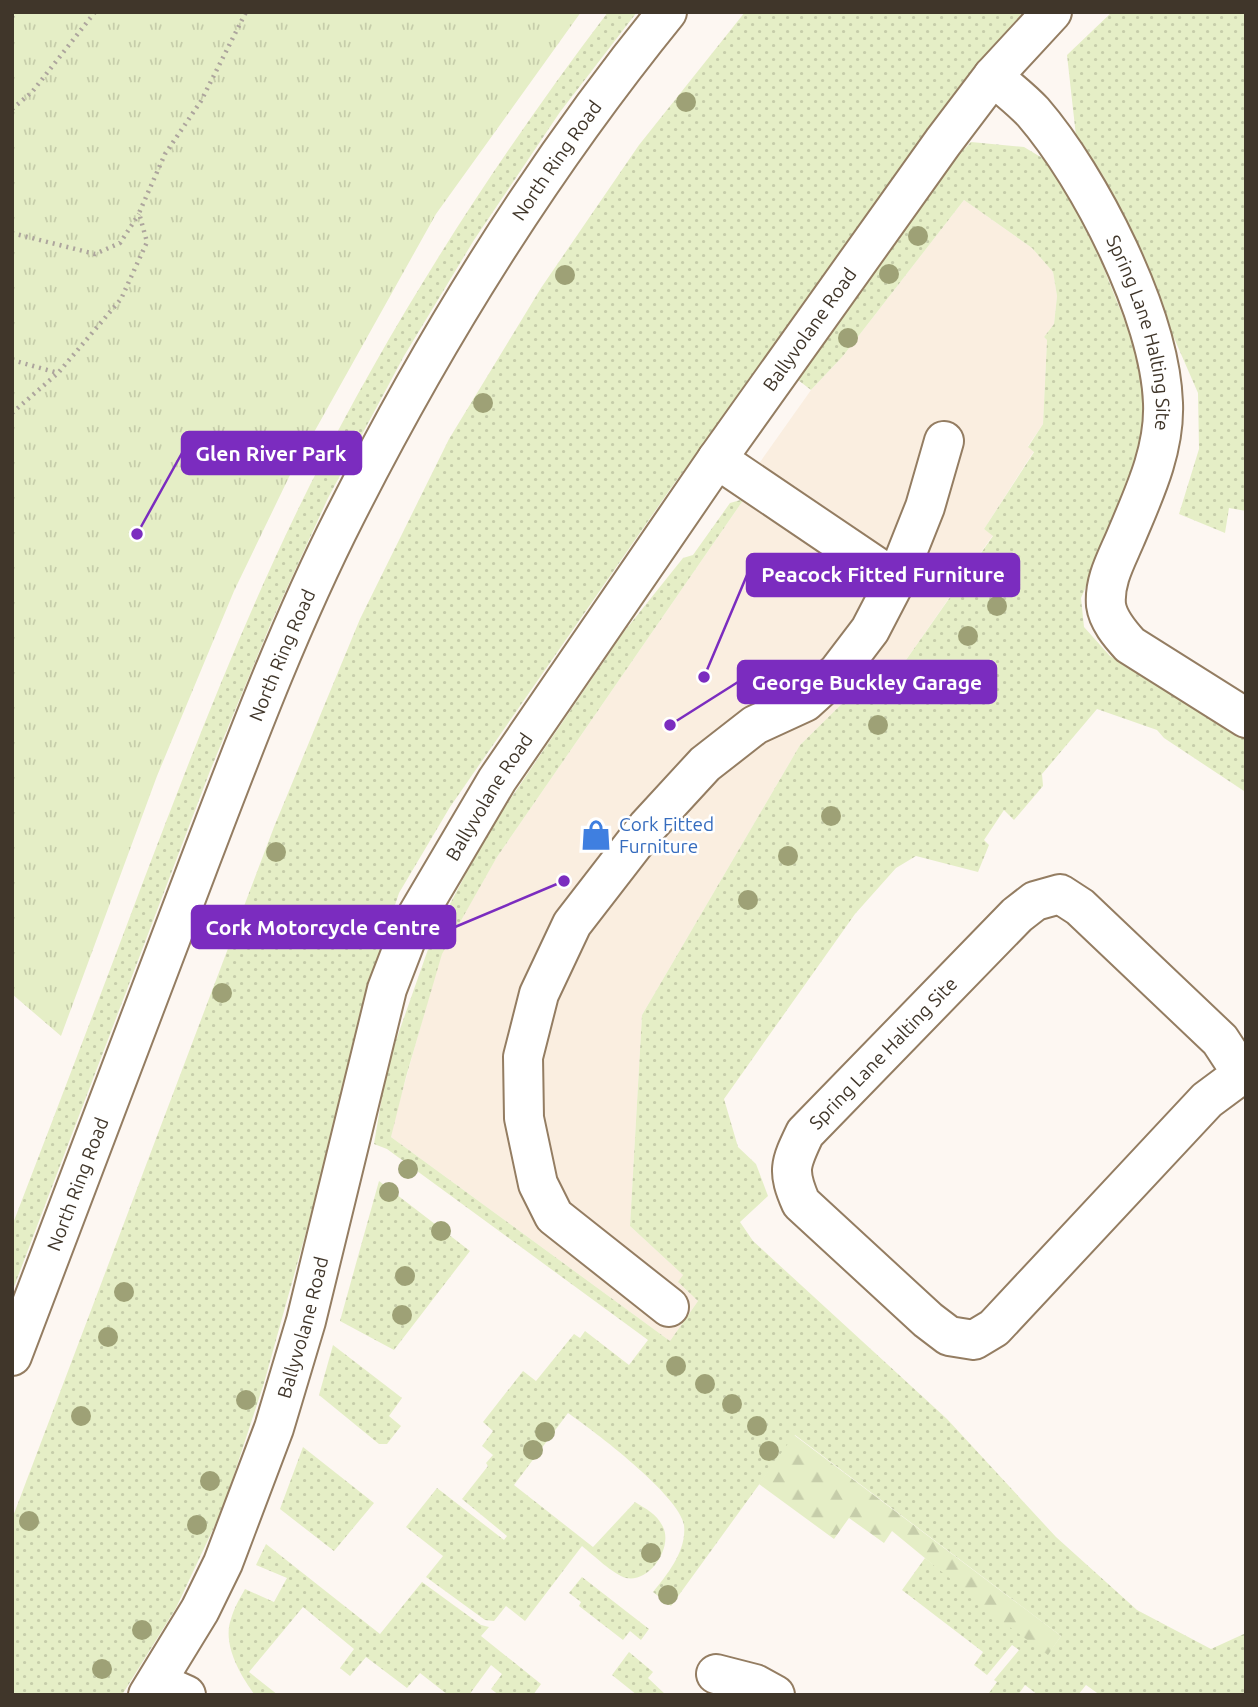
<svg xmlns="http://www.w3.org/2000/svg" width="1258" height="1707" font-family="Ubuntu,sans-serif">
  <defs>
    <pattern id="grass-dots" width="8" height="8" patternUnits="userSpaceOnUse" patternTransform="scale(1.75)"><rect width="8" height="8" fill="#e5eec6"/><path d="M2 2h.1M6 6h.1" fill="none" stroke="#c6cdaa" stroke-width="1.8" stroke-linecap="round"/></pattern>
    <pattern id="forest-firs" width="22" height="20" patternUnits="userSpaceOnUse" patternTransform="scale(1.75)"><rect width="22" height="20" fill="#e5eec6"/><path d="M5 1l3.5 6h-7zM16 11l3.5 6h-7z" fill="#c6cdaa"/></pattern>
    <pattern id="park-tufts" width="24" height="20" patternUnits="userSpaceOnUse" patternTransform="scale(1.75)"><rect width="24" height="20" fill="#e5eec6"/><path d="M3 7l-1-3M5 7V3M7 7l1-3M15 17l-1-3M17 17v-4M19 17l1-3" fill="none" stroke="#c6cdaa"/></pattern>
  </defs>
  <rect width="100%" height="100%" fill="#fdf7f2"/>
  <path fill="#faeee0" d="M964,200l68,48 21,24 4,24 -3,28 -10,13 3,3 -4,84 -15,22 6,5 -50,78 9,6 -94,135 -39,16 -60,59 -158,270 -12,211 53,49 -4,8 19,18 -28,40 -279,-204 1,-9 49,-174 56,-97 247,-358 4,-20 63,-89 32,-34z"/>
  <path fill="url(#grass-dots)" d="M608,12h29l-77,100 -86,128 -70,116 -76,142 -57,125 -61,148 -198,521v-66c44,-115 88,-229 131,-344 51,-134 103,-269 167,-397 84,-167 185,-324 298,-473z
    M745,12h278l-76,93 -276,383 -221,319 -51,86 -35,105 -34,148 -66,237 -41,125 -47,100 -54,87h-110v-176l262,-692 86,-208 89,-180 92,-151 98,-143z
    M1112,12h134v499l-17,-3 -4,25 -46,-19 20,-65 -1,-56 -94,-216 -28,-41 -9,-81z
    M971,142l53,5 20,12 13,12 43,88 42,105 2,61 -24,85 -39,88 3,29 26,29 115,65 21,17v51l-2,2 -80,-53 -7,-8 -60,-21 -55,65 1,12 -29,34 -10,-10 -20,30 5,5 -11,27 -62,-16 -20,12 -41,46 -131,185 14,48 18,17 12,32 -28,26 13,19 194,178 109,118 81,73 74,39 35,-16v62h-146l-14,-10 -8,10h-40l-13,-10 -7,10h-27l-2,-2 8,-11 -3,-2 25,-30 -7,-5 -25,30 -13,-10 9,-13 -81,-62 23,-32 123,96 13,-18 -266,-201 -124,171 -18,-14c15,-18 34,-42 31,-67 -5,-30 -90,-94 -116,-112l-54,72 79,62 42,-45c11,7 22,12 28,25 10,20 -13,56 -37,51 -12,-3 -34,-24 -44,-32l-57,75 -19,-15 -12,15 -9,-1 -59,-43 17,-21 -37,-29 31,-39 67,52 3,-4 -45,-37 26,-33 -2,-3 7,-8 -11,-9 11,-15 -10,-9 40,-51 13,10 38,-47 6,4 5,-7 44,34 19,-25 -261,-191 -13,-5 13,-78 45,-128 56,-106 135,-199 60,-75 10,-3 37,-52 14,-4 -247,358 -55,97 -36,123 -15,60 279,204 28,-40 -20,-19 5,-7 -53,-49 12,-211 158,-270 60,-59 39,-16 94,-134 -9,-7 50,-77 -6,-5 15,-23 4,-84 -3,-3 10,-13 3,-28 -4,-24 -21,-24 -68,-48 -121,156 -32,34 -13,-10 152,-216z
    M379,1181l91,70 -76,99 -54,-29z
    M333,1345l69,53 -13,18 12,10 -14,18h-8l-60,-49z
    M303,1447l71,56 -40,48 -54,-42z
    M266,1544l114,90 42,-52 59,43 8,2 -8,9 60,48 -8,11h-34l-8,-6 11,-15 -11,-9 -22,30h-21l-28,-22 -13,15 -41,-31 -16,19 -10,-8 14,-19 -51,-42 -54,65 29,23h-23c-15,-20 -33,-51 -24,-76 3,-11 9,-21 14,-30l29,13 13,-24 -31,-13z
    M582,1577l67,52 -8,11 -11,-9 -7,9 -44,-34 2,-4 -12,-9z
    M629,1652l24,20 -5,6 18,17h-29l-25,-20z"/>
  <path fill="url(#forest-firs)" d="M794,1435l267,201 -13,19 -44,-32 -112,-92 -8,12 -35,-25 -15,21 -75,-55z"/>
  <path fill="url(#park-tufts)" d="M12,12h569l-145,202 -147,263 -55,114 -77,185 -96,260 -49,-42z"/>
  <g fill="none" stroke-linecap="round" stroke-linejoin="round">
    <defs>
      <g id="minor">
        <path id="s1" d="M993,76c13,12 28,23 40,36 57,66 127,203 130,291 2,48 -20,93 -38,136 -9,21 -21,42 -19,66 2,15 14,29 24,40l116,73"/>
        <path d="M717,459l179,121"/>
        <path d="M1241,1072l-21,-32 -140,-133 -20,-13 -25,7 -18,14 -212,218c-15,31 -18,38 -4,70l127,117 21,16 25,4 20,-12 213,-228 39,-29"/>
        <path d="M669,1307l-115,-91 -16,-32 -14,-66 -1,-61 16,-63 33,-70 75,-97 58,-63 50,-39 50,-23 33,-30 32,-42 26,-50 29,-73 19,-66"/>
        <path d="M716,1674l39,10 20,11"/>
        <path d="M157,1682l29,13"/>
        <path id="s2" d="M148,1695l52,-85 23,-47 51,-135 32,-107 81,-332 25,-65 85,-144 220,-321 226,-317 50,-66 59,-64"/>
      </g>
      <g id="major">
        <path id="s3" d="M12,1356c62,-162 123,-325 185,-487 46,-120 91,-241 149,-355 90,-178 196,-348 321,-502"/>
      </g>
    </defs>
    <use href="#minor" stroke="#947d62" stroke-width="42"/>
    <use href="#major" stroke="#947d62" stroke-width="42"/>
    <path stroke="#ada59d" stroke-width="4.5" stroke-dasharray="2 5" stroke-linecap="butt" d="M12,17l3,-5
      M12,109l20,-17 63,-80
      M12,233l83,21 25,-11 19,-29
      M12,360l46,13
      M12,413l46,-40 63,-74 26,-57 -8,-29 26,-59 36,-53 45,-89"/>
    <use href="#minor" stroke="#fff" stroke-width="38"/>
    <use href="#major" stroke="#fff" stroke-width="38"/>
  </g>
  <g fill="#9ea176">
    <circle cx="686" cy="102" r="10"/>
    <circle cx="918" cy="236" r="10"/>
    <circle cx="889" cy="274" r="10"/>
    <circle cx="565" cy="275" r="10"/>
    <circle cx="848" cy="338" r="10"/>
    <circle cx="483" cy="403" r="10"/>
    <circle cx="997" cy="606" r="10"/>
    <circle cx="968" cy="636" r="10"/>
    <circle cx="878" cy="725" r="10"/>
    <circle cx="831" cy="816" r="10"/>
    <circle cx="276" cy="852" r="10"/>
    <circle cx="788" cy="856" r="10"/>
    <circle cx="748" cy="900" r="10"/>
    <circle cx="222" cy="993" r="10"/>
    <circle cx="408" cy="1169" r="10"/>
    <circle cx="389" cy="1192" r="10"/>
    <circle cx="441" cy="1231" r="10"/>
    <circle cx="405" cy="1276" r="10"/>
    <circle cx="124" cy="1292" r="10"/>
    <circle cx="402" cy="1315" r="10"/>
    <circle cx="108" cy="1337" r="10"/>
    <circle cx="676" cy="1366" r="10"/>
    <circle cx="705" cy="1384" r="10"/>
    <circle cx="246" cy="1400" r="10"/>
    <circle cx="732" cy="1404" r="10"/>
    <circle cx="81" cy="1416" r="10"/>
    <circle cx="757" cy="1426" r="10"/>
    <circle cx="545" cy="1432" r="10"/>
    <circle cx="533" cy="1450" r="10"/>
    <circle cx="769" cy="1451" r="10"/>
    <circle cx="210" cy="1481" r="10"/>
    <circle cx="29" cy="1521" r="10"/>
    <circle cx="197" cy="1525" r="10"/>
    <circle cx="651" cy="1553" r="10"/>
    <circle cx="668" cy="1595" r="10"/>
    <circle cx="142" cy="1630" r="10"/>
    <circle cx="102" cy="1669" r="10"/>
  </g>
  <defs>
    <symbol id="shop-bare" viewBox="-9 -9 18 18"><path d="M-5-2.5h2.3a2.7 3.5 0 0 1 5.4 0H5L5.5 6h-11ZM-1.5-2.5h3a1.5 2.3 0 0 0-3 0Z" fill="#3f7fe0" stroke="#fff" stroke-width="2.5" paint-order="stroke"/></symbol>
  </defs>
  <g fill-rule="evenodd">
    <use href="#shop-bare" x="574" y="813" width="44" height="44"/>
  </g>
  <g text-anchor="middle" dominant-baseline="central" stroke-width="5" stroke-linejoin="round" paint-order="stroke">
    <g font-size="19" fill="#40362a" stroke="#fff">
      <text stroke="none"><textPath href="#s3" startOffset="1318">North Ring Road</textPath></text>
      <text stroke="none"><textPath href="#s2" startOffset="1535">Ballyvolane Road</textPath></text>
      <text stroke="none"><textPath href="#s1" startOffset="303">Spring Lane Halting Site</textPath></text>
      <text stroke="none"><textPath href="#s3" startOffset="751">North Ring Road</textPath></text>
      <text stroke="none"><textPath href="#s2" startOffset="968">Ballyvolane Road</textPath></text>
      <text transform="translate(883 1053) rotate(-46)">Spring Lane Halting Site</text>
      <text stroke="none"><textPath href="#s3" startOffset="184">North Ring Road</textPath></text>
      <text stroke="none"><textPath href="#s2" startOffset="401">Ballyvolane Road</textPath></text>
    </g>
    <g font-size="19" fill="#366cbe" stroke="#fff" text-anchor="start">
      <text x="619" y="824">Cork Fitted<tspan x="619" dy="22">Furniture</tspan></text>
    </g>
  </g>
  <path fill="none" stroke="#7b2cbf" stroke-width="2.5" d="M137 534L182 453M704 677L747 575M670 725L738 682M564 881L455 927"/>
  <g fill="#7b2cbf" stroke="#fff" stroke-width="2.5">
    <circle cx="137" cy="534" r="7"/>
    <circle cx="704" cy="677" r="7"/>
    <circle cx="670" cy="725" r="7"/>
    <circle cx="564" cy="881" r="7"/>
  </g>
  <g fill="#7b2cbf" stroke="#7b2cbf" stroke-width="2.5">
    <rect x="182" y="432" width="179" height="42" rx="7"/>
    <rect x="747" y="554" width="272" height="42" rx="7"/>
    <rect x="738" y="661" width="258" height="42" rx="7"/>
    <rect x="192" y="906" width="263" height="42" rx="7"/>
  </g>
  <g font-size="21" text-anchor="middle" font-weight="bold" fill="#fff">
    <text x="271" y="461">Glen River Park</text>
    <text x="883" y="582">Peacock Fitted Furniture</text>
    <text x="867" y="690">George Buckley Garage</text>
    <text x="323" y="935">Cork Motorcycle Centre</text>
  </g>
  <rect width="1258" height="1707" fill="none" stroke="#40362a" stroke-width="28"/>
</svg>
